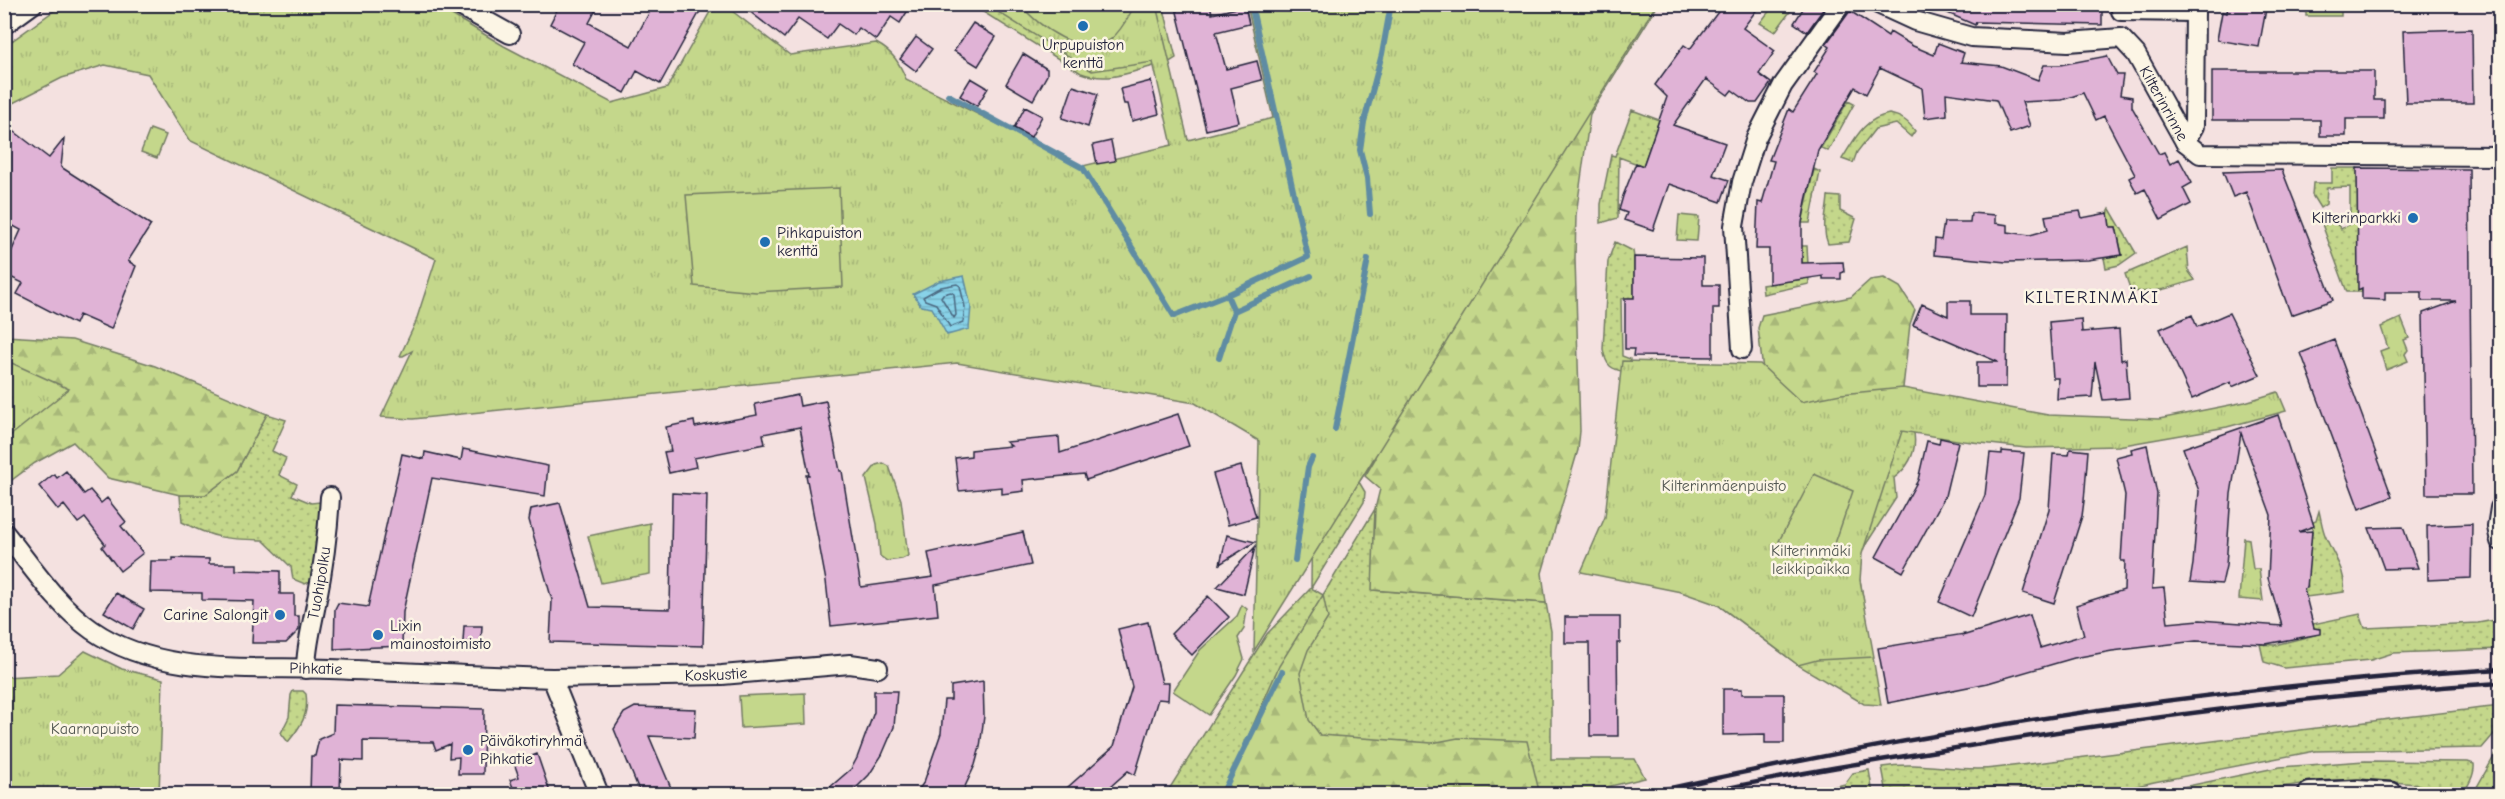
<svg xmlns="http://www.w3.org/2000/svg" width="2505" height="799" font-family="'Comic Neue',sans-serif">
  <defs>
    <pattern id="grass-dots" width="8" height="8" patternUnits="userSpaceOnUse" patternTransform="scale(1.5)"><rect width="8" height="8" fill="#c4d78b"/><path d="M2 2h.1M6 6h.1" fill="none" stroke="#a8b879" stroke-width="1.8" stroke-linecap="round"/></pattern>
    <pattern id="forest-firs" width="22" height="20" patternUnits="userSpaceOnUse" patternTransform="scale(1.5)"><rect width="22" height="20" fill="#c4d78b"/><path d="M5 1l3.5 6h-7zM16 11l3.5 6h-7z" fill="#a8b879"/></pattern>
    <pattern id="park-tufts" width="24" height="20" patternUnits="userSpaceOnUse" patternTransform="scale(1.5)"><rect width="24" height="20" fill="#c4d78b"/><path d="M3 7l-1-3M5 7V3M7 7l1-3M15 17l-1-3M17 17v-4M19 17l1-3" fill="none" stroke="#a8b879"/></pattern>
    <pattern id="water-rules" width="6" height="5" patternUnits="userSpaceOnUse" patternTransform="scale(1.5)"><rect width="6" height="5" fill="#88d2e8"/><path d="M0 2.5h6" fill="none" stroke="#75b4c8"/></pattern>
  </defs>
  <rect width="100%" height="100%" fill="#f4e1e0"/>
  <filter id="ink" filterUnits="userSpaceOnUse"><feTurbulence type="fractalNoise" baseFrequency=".0167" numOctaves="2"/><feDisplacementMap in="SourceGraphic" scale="12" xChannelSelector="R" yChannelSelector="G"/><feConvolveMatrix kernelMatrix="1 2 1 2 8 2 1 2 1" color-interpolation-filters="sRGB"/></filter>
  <g filter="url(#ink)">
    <path fill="url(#grass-dots)" stroke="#737c63" stroke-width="1.5" d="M972,5h49l106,14 30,46c-26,7 -49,18 -76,8z
      M1128,5h35l13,53 -8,5z
      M1848,101l6,3 -26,47 -7,-3z
      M1632,110l27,10 -16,46 -24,-9 -1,61 -17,5v-19l10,-49 4,1z
      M1889,114c12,2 19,7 26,17l-4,6 -15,-13 -21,5 -18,23 -4,11 -11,-4c13,-20 21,-40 47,-45z
      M2332,168h25l5,124h-15l-25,-68 10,-6 9,11 9,-6v-36l-23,1 -1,16 -6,4 -8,-13 1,-12h19z
      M1814,169l6,3 -10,51h-8z
      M1828,196l12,1v14l16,8 -7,23 -21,2c-7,-17 -1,-30 0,-48z
      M2110,209l26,44 -17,12 -13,3 -2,-10 18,-4 -6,-27h-6l-2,-14z
      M1615,242l18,9 1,6v41l-13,1 1,57 8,3 -2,14c-17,-4 -22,-6 -25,-24l5,-88z
      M1801,246h6l2,38 -46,10 -1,-9 41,-6z
      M2187,247l2,25 6,8c-22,7 -41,14 -64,11l-6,-17z
      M267,414l19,6 -14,31 14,7 -7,17 18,9 -5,11 19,8 9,-1 -3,45 -5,34 -7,3 -12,-5 -2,-12 -28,-27c-37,-1 -48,-1 -81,-18l-2,-27h25l32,-24z
      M1371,422l4,37 -16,23 6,10 -1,10 -53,86 12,7 52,-86 -2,81 173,13 5,28v128h84l10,19 -68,16h-411l101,-160 44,-46 1,-103z
      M1913,428c5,20 -2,37 -19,50l2,20 -35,54 -5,25 4,3 21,125 -17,-1 -66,-39 -80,-60 102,-153z
      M2319,511c2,8 3,17 6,24 7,19 22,36 19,57l-38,5 -2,-8 4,-2 -3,-16 3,-1 5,-48 3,-1z
      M2360,614l5,14 113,-5 22,-4v30l-107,4 -22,7 -87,8 -20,-6 -4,-18 15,1 40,-10 -2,-11z
      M293,691h10l3,3c3,21 -5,32 -18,48l-7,-9 8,-16 2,-22z
      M2500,706v21l-18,21 -167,3 -161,31 -50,12h-41l-44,-6 -25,-1 -45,7h-62l-5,-27c40,-7 76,6 113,1 169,-20 337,-43 505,-62z
      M2500,746v48h-27z
      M2365,761l103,1 6,2c1,10 -6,24 -13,30h-15l-30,-10 -56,-5 -36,2 -93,13h-82l131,-27z
      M1869,770l4,24h-69l41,-10 8,-11z"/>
    <path fill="url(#forest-firs)" stroke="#737c63" stroke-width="1.5" d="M1402,5h256l-68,109 -14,101 -1,44 5,172 -2,19 -36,123 4,30 -174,-13 3,-81 5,-20 -15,-13 10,-17 -4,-37z
      M1884,278l16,9 15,23 -5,14 -7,64 5,11 -83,16 -38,-18 -23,-18 -6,-51 4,-13 89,-18 19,-17z
      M5,336l67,4 83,26 112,48 -30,57 -32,24h-25l-72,-17 -35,-36 -38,21 -30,22z
      M1323,595l5,23 -20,32 -8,23 9,47 11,15 112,8 26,-5 69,3 12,50 -14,3h-302l56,-128z"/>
    <path fill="url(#park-tufts)" stroke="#737c63" stroke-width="1.5" d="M62,5h373l69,41 108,57 55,-15 43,-76 18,-4 62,47 86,-12c17,9 23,19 30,36l177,87 89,-21 -19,-83 -61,9 -105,-66h169l32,135 85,-22 -26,-113h409l-402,646 5,-210 -64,-38 -238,-40 -544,56 -32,-2 31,-66 -9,5h-3l15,-32 21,-65 -247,-119 -41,-66 -43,-9 -43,13 -57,29v-61z
      M1774,5h21l-20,27 -15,-9z
      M2306,5h35v11h-35z
      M150,129l16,6 -9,23 -16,-6z
      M1679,215l20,2 -2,24 -20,-1z
      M2401,318l8,20 -5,2 4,10 -3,4 3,7 -22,9 -6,-19 8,-3 -7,-21z
      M5,360l64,29 -64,51z
      M1622,361l138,3 41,38 40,-8 62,-6 145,27 111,4 86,-17 33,-10 8,19 -59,16 -109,19 -92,2 -63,-7 -61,-10 -40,123 -2,26 14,77 -57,3 -19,5 -80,-60 -37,-13 -100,-20 24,-55z
      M883,463l6,3 12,34 7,56 -6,3 -15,2 -7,-5 -3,-32 -11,-46 10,-13z
      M650,523v51l-49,9 -13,-47z
      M2244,538l5,1 4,30h6l4,32 -24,-2z
      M85,651l37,18 41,10 -4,115h-154v-117l53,-3z"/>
    <path fill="#c4d78b" stroke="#737c63" stroke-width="1.5" d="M1128,5l5,3 -2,4c-5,9 -12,21 -20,27 -26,21 -74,-13 -90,-34z
      M839,188l4,99 -87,5 -62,-6 -8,-91z
      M1814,474l39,17 -25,73 -49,-23z
      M1242,605l5,4 -3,20 -6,9 6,21 -8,16 -27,40 -36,-24 27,-41 37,-34z
      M805,693l1,31 -65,4 -2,-32z"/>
    <path fill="url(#water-rules)" stroke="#5f8ca3" stroke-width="1.5" d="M964,276l7,30 -2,23 -22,6 -15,-27 -11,-2 -8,-12 26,-13z"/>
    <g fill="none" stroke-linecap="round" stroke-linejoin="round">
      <path stroke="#4b6880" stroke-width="1.5" d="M957,284l3,2 5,21 -2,15 -13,5 -14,-23 -11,-4 -2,-3 18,-10z
        M951,292l3,2 2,21 -2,3 -13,-21 2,-3z"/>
      <path stroke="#5f8ca3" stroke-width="6" d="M948,95l135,73 91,148 53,-21
        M1370,214l-3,-36 -7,-28 4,-28 18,-68 9,-50
        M1234,311l77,-35
        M1219,358l15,-47 -7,-16 81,-38 -57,-253
        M1335,429l33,-170
        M1295,560l13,-93 4,-9
        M1222,794l60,-122"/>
    </g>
    <path fill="#e0b3d6" stroke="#22223b" stroke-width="1.5" d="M560,4h39l-10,19 42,23 23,-42h50l-44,80 -23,-13 -12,22 -53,-29 12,-22 -34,-18z
      M740,4h172l-12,19 -9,-6 -15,23 -17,-12 -5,7 -16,-11 -11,15 -29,-20 -14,19z
      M1175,4h35l2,10 33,-8 4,18 -33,8 10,37 31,-8 5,19 -31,8 8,34 -33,8z
      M1724,4h37l-18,24 32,23 -16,23 12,9 -14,20h-7l-18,-13 -4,5 -22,-16 -33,46 52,18 -12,32 16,5 -8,22 -52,-18 -16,46 -29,-10 3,-7 -8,-3 4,-14 13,-33 7,3 24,-69 -12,-12 29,-40 6,4z
      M1806,4h21l-20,28 -13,-9z
      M1927,4l175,4v17l-126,-3 -1,3z
      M2228,4h39l-8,43 -42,-7 5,-28 5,1z
      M1850,11l38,25 2,-4 23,14 21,9 4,-12 26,10 -3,9 40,4 37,14 6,-15h16l47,-9 10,19h6l-3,20 12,2v10l27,47 5,-2 6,12 9,-5 13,24 -9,5 8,16 -30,16 -16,-31 -8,4 -8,-15 6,-3 -31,-59 -8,4 -13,-27 -21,7 -40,2 8,24 -20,7 -14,-33 -50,-7 1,22 -22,3 -3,-30 -42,-20 -14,26 -11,-7 -37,63 -12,51 -4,22v40l41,-1 1,10 -3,1v6h-18v-3l-54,8v-35h-13l2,-47 4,1 12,-42 -5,-1 20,-51 4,3 24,-38 -3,-2 16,-25 -4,-3z
      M973,23l23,14 -18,29 -24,-15z
      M2472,29l1,74h-67l-3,-72z
      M916,37l16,12 -16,22 -16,-12z
      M1023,54l24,15v6l-14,25 -27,-16z
      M2212,71h162v29h10v19h-38v17h-26v-16h-108z
      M971,78l17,10 -11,18 -17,-10z
      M1151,81l8,33 -27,7 -4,-17h-4l-4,-15z
      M1073,86l25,8 -10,33 -26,-9z
      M1025,107l17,9 -11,21 -17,-9z
      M11,129l38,29 15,-19 -3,28 90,58 -23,36 8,5 -25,63 -32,-14 -4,9 -58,-30 6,-11 -19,-9v-6l17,-38 -17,-9v-80z
      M1111,141l4,20 -18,3 -4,-19z
      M2357,168l112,1 3,325h-46l-3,-181 33,-12h-34v-9h-37v8l-23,-1v-11l-4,2z
      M2282,170l51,130 -42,15 -45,-123 -13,5 -10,-25z
      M2080,211l2,7 26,-5 2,14h6l6,28 -34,5 -82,2 -72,-7 1,-16 6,1 3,-18h26l1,-9 24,2v8l13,2v7l22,3 18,-5 -3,-14z
      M1634,257l69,1v27h16v23h-6v49l-80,-1 1,-7h-9v-51h9z
      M1948,301h22v14h37l-1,72h-29v-25h21l-85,-37 9,-21 26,12z
      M2229,313l31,62 -28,12 -1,-5 -39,17 -32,-70 32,-14 5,12z
      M2081,319l1,13 37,-3 2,31 5,-1 3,39 -26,2 -8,-38 -3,35 -35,2 1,-21h-5l-4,-56z
      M2334,340l58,157 -33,12 -58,-156z
      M798,395l2,11 26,-5 14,70h2l19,116 72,-10 -5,-24 95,-21 8,33 -96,20 3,30 -107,11 -5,-45 -20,-106h3l-9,-48 -37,7 2,10 -71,14 2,9 -27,6 -5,-21 7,-1 -5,-24 28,-6 1,6 62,-12 -2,-11z
      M1178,414l11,32 -103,34 -2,-6 -61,6 1,11 -22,3v-7l-43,4 -4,-33 16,-2v-6l40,-4 -5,-4 53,-5 1,16z
      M2278,415l36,111 -16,6 14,-1 -5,57 -3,1 10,39 6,1v5l-54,10 -70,-3 -84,10 -38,7 -86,25 -100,20 -10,-55 86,-14 -2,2 68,-21 10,33 44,-13 -8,-30 48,-15 1,-29h-4l4,-66 -9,-38 16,-4 -1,-4 16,-4 10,49 -5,95 12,-1 4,35 32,-3 82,6 -14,-48 3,-63 -30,-82 -10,61 -5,72 -4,18 -32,-2 3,-18 6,-73 -16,-43z
      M1940,438l18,4 -13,54 -42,76 -27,-15 42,-77 9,-39 12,3z
      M463,449l85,17 -3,30 -113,-18 -29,134 -1,34 -68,3 1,-40 3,-6 30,4 34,-153 22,5 1,-7 36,8z
      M2070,449l18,2 -4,50 -2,15 -28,87 -31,-10 26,-84 4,-55 16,1z
      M2002,451l22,2 -5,45 -48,119 -32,-15 46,-107 5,-42 12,1z
      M1241,466l15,51 -28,8 -15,-51z
      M66,471l18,23 6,-4 11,13 6,-5 19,24 -5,4 22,27 -23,18 -18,-24 3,-3 -20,-26 -7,5 -14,-18 -6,5 -19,-24 15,-12 3,4z
      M672,493l35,2 -4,151 -153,-4 2,-42 -23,-80 2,-11 29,-6 30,104 80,2z
      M2472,524l-1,54 -43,2 -1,-54z
      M2403,527l15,41 -34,1 -15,-41z
      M1227,535l28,7 -35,22z
      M1255,547l-11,47 -27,-7z
      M173,558l36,1v5h27v6l44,1v23h14v22h5v14l-13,13h-34l2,-42 -52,-1v-7l-52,-1 1,-31h22z
      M116,593l28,16 -11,20 -29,-17z
      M1208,596l21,21 -37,38 -21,-21z
      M1565,617h55v26h-3l1,93h-28l-1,-93h-24z
      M1148,622l14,61h7l-1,17 -10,-1 -23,76 -7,-4 -27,24h-42l55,-49 18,-59 -14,-58z
      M464,626h18l-1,16h-18z
      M983,681l1,35 -4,31 -5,18 -14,30h-46l9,-13 17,-49 3,-33h7v-14z
      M1723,689h19v5h42v49h-19v-9l-42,1z
      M874,691h23l-3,36 -12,28 -13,20 -20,20h-28l30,-26 6,-11 17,-46z
      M334,705l150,4 -1,65h-25l1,-17 -10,1 1,-14 -14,6 -3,-8 -70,-1v20l-22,-1 -1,35h-30l1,-39h4l4,-17 14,-6z
      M635,707l61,2 -2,29 -45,-2 25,59h-33l-27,-66 10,-16z
      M537,754l14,41h-35l-6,-15 9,-3 -5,-14z"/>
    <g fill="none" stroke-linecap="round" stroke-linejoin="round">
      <defs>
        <g id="minor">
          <path d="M456,4l54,30"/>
          <path id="s1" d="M1878,4l37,17 56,16 97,5 53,-4 15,16 49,88 15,12 300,2"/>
          <path d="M2121,11l74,1"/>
          <path d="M4,25l29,-21"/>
          <path d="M2185,142l9,-16 1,-116"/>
          <path d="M1742,349l-8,-123 8,-44 14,-44 27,-53 58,-81"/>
          <path d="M2500,508l-3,19 3,14"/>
          <path id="s2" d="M4,532c27,33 52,73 88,98 68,47 160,36 238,39 74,3 148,7 222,9l47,116"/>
          <path id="s3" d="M306,669c0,-22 6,-43 10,-65 7,-35 12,-72 14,-107"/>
          <path id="s4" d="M552,678l170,-3 128,-11 28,4"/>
        </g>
        <path id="tertiary" d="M2310,794l47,-2 34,2"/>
      </defs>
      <use href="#minor" stroke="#22223b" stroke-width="22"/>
      <use href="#tertiary" stroke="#22223b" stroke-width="27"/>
      <use href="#minor" stroke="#fcf5e5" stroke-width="18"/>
      <use href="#tertiary" stroke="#fcf5e5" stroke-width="22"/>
      <path stroke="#22223b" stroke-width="4.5" d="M1643,794c281,-63 569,-108 857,-125
        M1700,794c89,-20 179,-34 269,-48 176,-29 353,-52 531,-63"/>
    </g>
  </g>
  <g fill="#1f6fb2" stroke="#fcf5e5" stroke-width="2">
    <circle cx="1083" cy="26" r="6"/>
    <circle cx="2413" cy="218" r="6"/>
    <circle cx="765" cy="242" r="6"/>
    <circle cx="280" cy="615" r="6"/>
    <circle cx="378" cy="635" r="6"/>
    <circle cx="468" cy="750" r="6"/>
  </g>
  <g text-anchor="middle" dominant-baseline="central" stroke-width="5" stroke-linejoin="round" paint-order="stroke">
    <g font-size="16" fill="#22223b" stroke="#fcf5e5" text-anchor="start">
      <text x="1083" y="45" text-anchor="middle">Urpupuiston<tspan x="1083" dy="18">kenttä</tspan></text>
      <text x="2401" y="218" text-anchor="end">Kilterinparkki</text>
      <text x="777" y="233">Pihkapuiston<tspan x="777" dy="18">kenttä</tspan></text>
      <text x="268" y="615" text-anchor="end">Carine Salongit</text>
      <text x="390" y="626">Lixin<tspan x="390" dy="18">mainostoimisto</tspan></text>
      <text x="480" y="741">Päiväkotiryhmä<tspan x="480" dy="18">Pihkatie</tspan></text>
    </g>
    <g font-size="16" fill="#22223b" stroke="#fcf5e5">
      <text stroke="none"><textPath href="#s1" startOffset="328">Kilterinrinne</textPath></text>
      <text stroke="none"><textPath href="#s3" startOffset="87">Tuohipolku</textPath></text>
      <text stroke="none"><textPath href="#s2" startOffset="363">Pihkatie</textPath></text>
      <text stroke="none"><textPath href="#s4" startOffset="164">Koskustie</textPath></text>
    </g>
    <g font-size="16" fill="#535853" stroke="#fcf5e5">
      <text x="1724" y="486">Kilterinmäenpuisto</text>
      <text x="1811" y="551">Kilterinmäki<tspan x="1811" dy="18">leikkipaikka</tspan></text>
      <text x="95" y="729">Kaarnapuisto</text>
    </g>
    <g font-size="18" letter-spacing="1.5" fill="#22223b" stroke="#fcf5e5">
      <text x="2092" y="297">KILTERINMÄKI</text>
    </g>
  </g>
  <rect width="2505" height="799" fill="none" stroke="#fcf5e5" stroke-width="24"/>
  <rect x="12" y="12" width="2481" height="775" fill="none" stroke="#22223b" stroke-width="2" filter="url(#ink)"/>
</svg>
